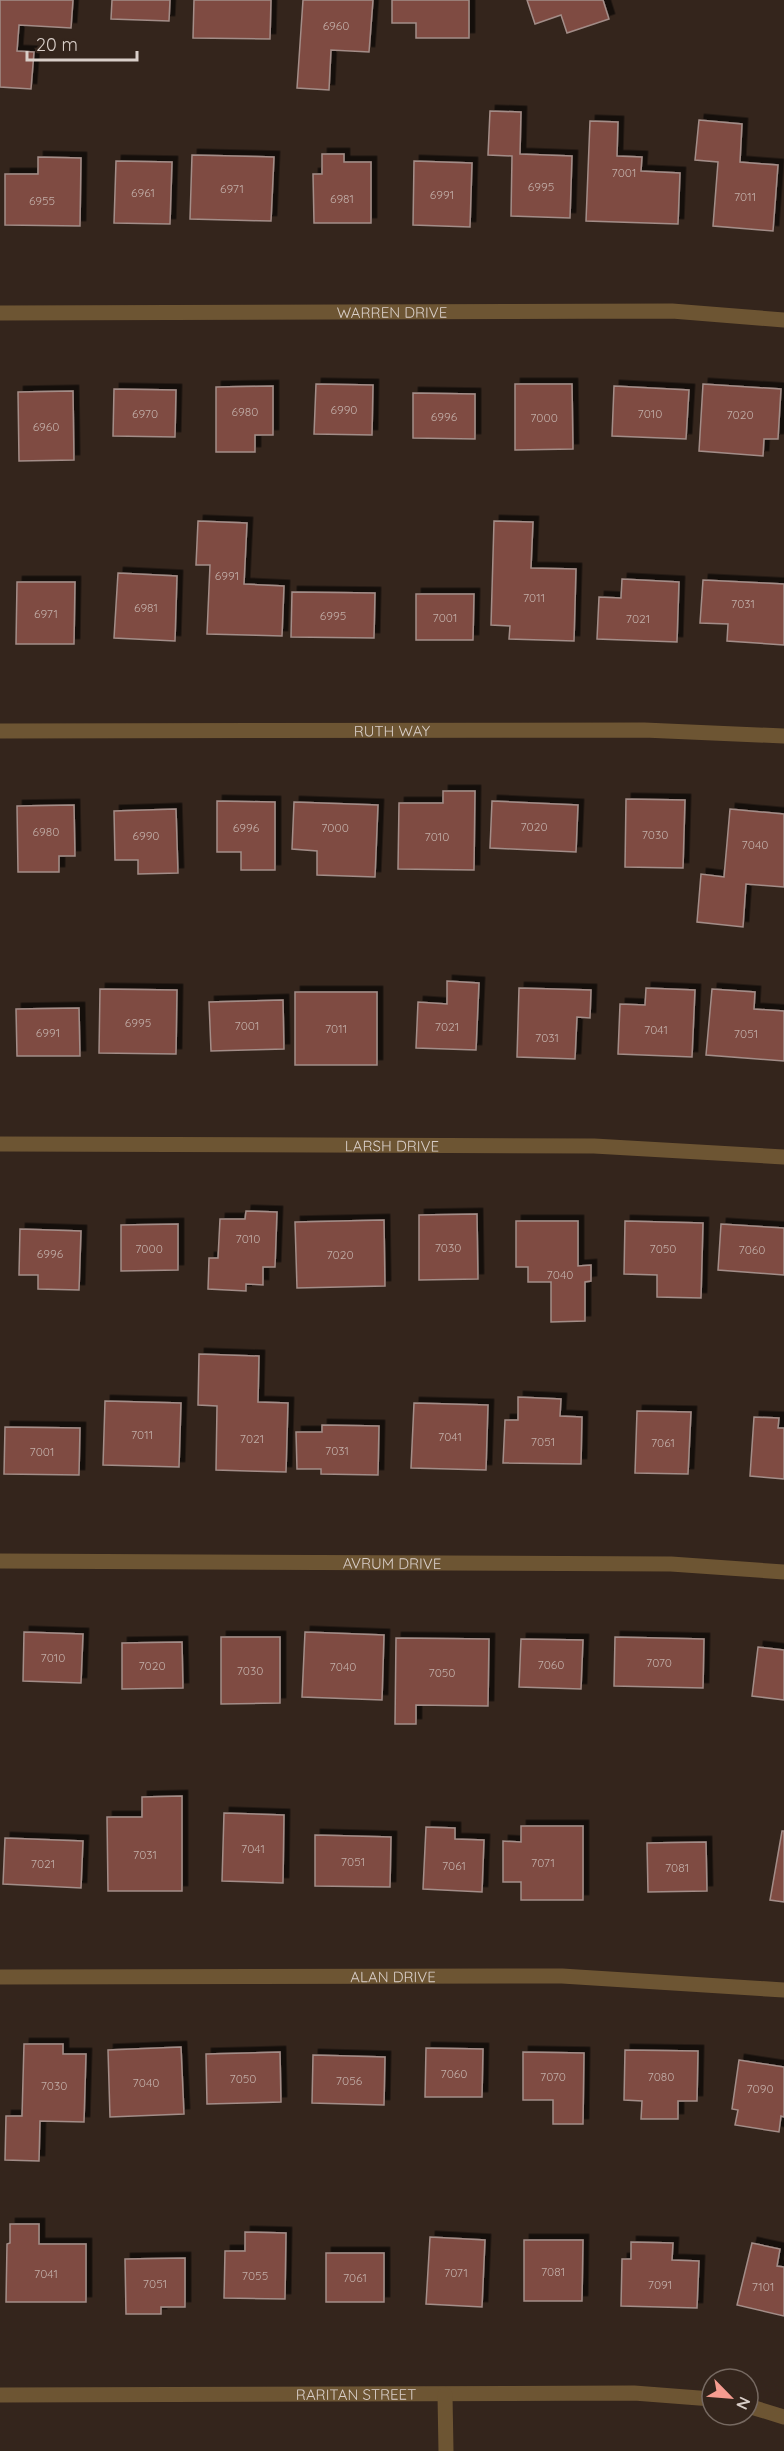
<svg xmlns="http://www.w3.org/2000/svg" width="784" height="2451" font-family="Quicksand,sans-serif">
  <defs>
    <filter id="shadow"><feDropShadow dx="5.5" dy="-5.5" stdDeviation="0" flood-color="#0009"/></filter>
  </defs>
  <rect width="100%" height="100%" fill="#34251c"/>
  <path fill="#7f4c43" stroke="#a38d88" stroke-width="1.5" filter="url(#shadow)" d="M0,0h73l-2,28 -52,-3 -2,26 17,1 -3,37 -31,-2z
    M112,0h58l-1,21 -58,-2z
    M194,0h77l-1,39 -77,-1z
    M303,0h70l-4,52 -38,-2 -2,40 -32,-2z
    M392,0h77v38h-53v-15h-24z
    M527,0h76l6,19 -42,14 -6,-18 -26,9z
    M490,111l31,1 -1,42 52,2 -2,62 -59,-2 1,-60 -24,-1z
    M699,120l43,4 -2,38 38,3 -5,66 -60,-5 5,-64 -23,-2z
    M590,121l28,1 -1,34 25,1 -1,14 39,2 -2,51 -92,-3z
    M322,154h22v8h27v61h-57l-1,-49h9z
    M192,155l82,2 -3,64 -81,-2z
    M38,157l43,1 -1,68 -75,-1v-51h33z
    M116,161l56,1 -2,62 -56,-1z
    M414,161l58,2 -2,64 -57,-2z
    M316,384l57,1 -1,50 -58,-1z
    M515,384h57l1,65 -58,1z
    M703,384l78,5 -3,50h-14l-1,17 -64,-5z
    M273,386v49h-18v17h-39v-65z
    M614,386l75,4 -3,49 -74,-3z
    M114,389l62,1 -1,47 -62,-1z
    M73,391l1,69 -55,1 -1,-69z
    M413,393l62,1v45l-62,-1z
    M198,521l49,2 -3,61 40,2 -2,50 -75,-2 3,-69h-14z
    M494,521l39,1 -2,46 45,1 -2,72 -65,-2 1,-13 -19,-1z
    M118,573l59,3 -2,65 -61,-3z
    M622,579l57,3 -2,60 -80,-3 2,-42 22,1z
    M703,580l81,4v61l-57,-4 1,-17 -28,-1z
    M17,582h58l-1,62h-58z
    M292,592l83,1 -1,45 -83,-1z
    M416,594h58l-1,46h-57z
    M443,791h32l-1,79 -76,-1 1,-66h44z
    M626,799l59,1 -2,68 -58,-1z
    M217,801l58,1v68h-34v-18h-24z
    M492,801l86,4 -2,47 -86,-4z
    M294,802l84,3 -3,72 -58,-2v-24l-25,-2z
    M74,805l1,51h-16v16h-41l-1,-66z
    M176,809l2,64 -40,1v-14h-23l-1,-49z
    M730,809l54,5v73l-38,-3 -3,43 -46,-5 4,-48 23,3z
    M447,981l32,2 -3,67 -60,-2 2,-46 29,2z
    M519,988l72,2 -1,28 -13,-1 -2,42 -58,-2z
    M646,988l49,2 -3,67 -74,-3 2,-50 25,1z
    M100,989l77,1 -1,64 -77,-1z
    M712,989l43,3 -1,17 30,2v50l-78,-6z
    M295,992h82v73h-82z
    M283,1000l1,49 -73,2 -2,-49z
    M79,1008l1,48h-63l-1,-47z
    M246,1211l31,1 -2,55h-12v18l-17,-1v7l-38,-2 1,-31h9l2,-39h25z
    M477,1214l1,65 -59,1v-65z
    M384,1220l1,66 -88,2 -2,-66z
    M516,1221h62v45l13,-1v16l-6,1v39l-34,1v-40h-23v-15h-12z
    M625,1221l78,2 -2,75 -44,-1v-22l-33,-1z
    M178,1224v46l-57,1v-46z
    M721,1224l63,4v47l-66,-5z
    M20,1229l61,2 -2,59 -41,-1v-14h-19z
    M199,1354l60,2 -1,46 30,1 -2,69 -70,-2 1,-64 -19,-1z
    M518,1397l43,2 -1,17 22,1 -1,47 -78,-1 2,-43h13z
    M105,1401l76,2 -2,64 -76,-2z
    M414,1403l74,2 -2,65 -75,-2z
    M637,1411l54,1 -3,62 -53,-1z
    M754,1417l25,1 -1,10h6v51l-34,-3z
    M322,1425l57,1 -1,49 -57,-1v-5h-24l-1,-37h26z
    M5,1427l75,1 -1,47 -75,-1z
    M24,1632l59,2 -2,49 -58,-2z
    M305,1632l79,3 -2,65 -80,-3z
    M221,1637h59v66l-59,1z
    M615,1637l89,2 -1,49 -89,-2z
    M396,1638l93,1 -1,67 -72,-1v19h-21z
    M521,1639l62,1 -2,49 -62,-2z
    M182,1642l1,46 -61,1v-46z
    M758,1647l26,3v50l-32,-4z
    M182,1796v95h-74l-1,-74h35v-20z
    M224,1813l60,2 -1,68 -61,-2z
    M521,1826h62v74h-62v-18h-18v-41l18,1z
    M426,1827l29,1v11l29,1 -2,52 -59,-3z
    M782,1831h2v71l-14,-2z
    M315,1835l76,2 -1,50 -75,-1z
    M5,1838l78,3 -2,47 -78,-4z
    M706,1842l1,49 -59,1 -1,-49z
    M24,2044h39v10h23l-2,68 -44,-1 -1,40 -34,-1 1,-44h16z
    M181,2047l3,67 -74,3 -2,-67z
    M426,2048l57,1 -1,48h-57z
    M625,2050l73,1 -1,50h-19v18h-37l1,-18 -18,-1z
    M280,2052l1,50 -74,2 -1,-50z
    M523,2052l61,1 -1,71h-30v-24h-30z
    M313,2055l72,2 -1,48 -72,-2z
    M739,2060l45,7v50l-3,-1 -2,16 -44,-7 3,-15 -6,-1z
    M10,2224h29v20h47v58h-80l1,-58 3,-1z
    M245,2232l41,1 -1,66 -61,-1 1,-47h20z
    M430,2237l55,3 -3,67 -56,-3z
    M524,2240h59l-1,61h-58z
    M631,2242l42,1 -1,17 27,1 -2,47 -76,-2 1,-47h9z
    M752,2243l28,6 -3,17 7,1v49l-47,-11z
    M326,2253h58v49h-58z
    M185,2258v49h-24v7h-35l-1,-55z"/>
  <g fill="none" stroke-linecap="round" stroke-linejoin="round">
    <g stroke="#6d5533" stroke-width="15">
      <path id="s1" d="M0,313l672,-2 112,9"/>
      <path id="s2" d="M0,731l644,-1 140,6"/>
      <path id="s3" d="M0,1144l594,2 190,11"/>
      <path id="s4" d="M0,1561l671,3 113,8"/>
      <path id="s5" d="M0,1977l562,-1 222,14"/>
      <path id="s6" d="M0,2395l634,-2 78,6"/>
      <path d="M445,2395l1,56"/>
      <path d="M748,2406l36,11"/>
    </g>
  </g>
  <g text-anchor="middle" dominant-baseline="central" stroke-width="5" stroke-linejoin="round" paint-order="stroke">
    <g font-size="12" fill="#c2aea8">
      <text x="336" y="25">6960</text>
      <text x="624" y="172">7001</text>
      <text x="541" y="186">6995</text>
      <text x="232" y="188">6971</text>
      <text x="143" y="192">6961</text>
      <text x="442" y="194">6991</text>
      <text x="745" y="196">7011</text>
      <text x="342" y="198">6981</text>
      <text x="42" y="200">6955</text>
      <text x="344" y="409">6990</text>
      <text x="245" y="411">6980</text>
      <text x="145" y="413">6970</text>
      <text x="650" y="413">7010</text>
      <text x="740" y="414">7020</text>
      <text x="444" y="416">6996</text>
      <text x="544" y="417">7000</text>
      <text x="46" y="426">6960</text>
      <text x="227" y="575">6991</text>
      <text x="534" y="597">7011</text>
      <text x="743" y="603">7031</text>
      <text x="146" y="607">6981</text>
      <text x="46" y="613">6971</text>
      <text x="333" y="615">6995</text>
      <text x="445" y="617">7001</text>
      <text x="638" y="618">7021</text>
      <text x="534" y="826">7020</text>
      <text x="246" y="827">6996</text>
      <text x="335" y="827">7000</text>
      <text x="46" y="831">6980</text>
      <text x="655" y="834">7030</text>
      <text x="146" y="835">6990</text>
      <text x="437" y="836">7010</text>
      <text x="755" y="844">7040</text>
      <text x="138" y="1022">6995</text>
      <text x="247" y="1025">7001</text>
      <text x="447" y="1026">7021</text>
      <text x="336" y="1028">7011</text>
      <text x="656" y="1029">7041</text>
      <text x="48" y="1032">6991</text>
      <text x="746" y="1033">7051</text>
      <text x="547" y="1037">7031</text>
      <text x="248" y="1238">7010</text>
      <text x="448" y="1247">7030</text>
      <text x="149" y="1248">7000</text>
      <text x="663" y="1248">7050</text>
      <text x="752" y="1249">7060</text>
      <text x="50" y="1253">6996</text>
      <text x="340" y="1254">7020</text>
      <text x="560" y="1274">7040</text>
      <text x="142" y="1434">7011</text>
      <text x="450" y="1436">7041</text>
      <text x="252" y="1438">7021</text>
      <text x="543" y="1441">7051</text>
      <text x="663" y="1442">7061</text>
      <text x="337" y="1450">7031</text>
      <text x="42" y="1451">7001</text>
      <text x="53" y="1657">7010</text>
      <text x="659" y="1662">7070</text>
      <text x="551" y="1664">7060</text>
      <text x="152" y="1665">7020</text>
      <text x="343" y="1666">7040</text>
      <text x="250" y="1670">7030</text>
      <text x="442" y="1672">7050</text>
      <text x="253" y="1848">7041</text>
      <text x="145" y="1854">7031</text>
      <text x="353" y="1861">7051</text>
      <text x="543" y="1862">7071</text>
      <text x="43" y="1863">7021</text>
      <text x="454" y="1865">7061</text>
      <text x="677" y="1867">7081</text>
      <text x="454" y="2073">7060</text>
      <text x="553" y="2076">7070</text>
      <text x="661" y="2076">7080</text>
      <text x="243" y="2078">7050</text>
      <text x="349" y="2080">7056</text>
      <text x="146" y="2082">7040</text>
      <text x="54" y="2085">7030</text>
      <text x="760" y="2088">7090</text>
      <text x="553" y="2271">7081</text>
      <text x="456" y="2272">7071</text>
      <text x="46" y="2273">7041</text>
      <text x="255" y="2275">7055</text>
      <text x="355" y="2277">7061</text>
      <text x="155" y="2283">7051</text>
      <text x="660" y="2284">7091</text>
      <text x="763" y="2286">7101</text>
    </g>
    <g font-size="15" fill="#d9cfc9" stroke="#34251c">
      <text stroke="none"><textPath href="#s1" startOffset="392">WARREN DRIVE</textPath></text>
      <text stroke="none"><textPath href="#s2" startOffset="392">RUTH WAY</textPath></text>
      <text stroke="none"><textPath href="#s3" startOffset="392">LARSH DRIVE</textPath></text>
      <text stroke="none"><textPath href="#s4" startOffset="392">AVRUM DRIVE</textPath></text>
      <text stroke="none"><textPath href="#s5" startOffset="393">ALAN DRIVE</textPath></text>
      <text stroke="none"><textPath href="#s6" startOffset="356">RARITAN STREET</textPath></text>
    </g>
  </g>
  <g transform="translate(730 2397) rotate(115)"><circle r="28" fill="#34251c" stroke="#766961" stroke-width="1.5"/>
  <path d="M0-4.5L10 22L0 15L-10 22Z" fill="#f59c90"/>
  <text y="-9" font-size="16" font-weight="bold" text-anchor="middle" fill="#d9cfc9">N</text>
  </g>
  <path d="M27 51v9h110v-9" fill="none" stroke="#d9cfc9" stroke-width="3"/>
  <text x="36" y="51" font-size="18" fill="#d9cfc9" stroke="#34251c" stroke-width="4.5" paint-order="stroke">20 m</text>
</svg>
